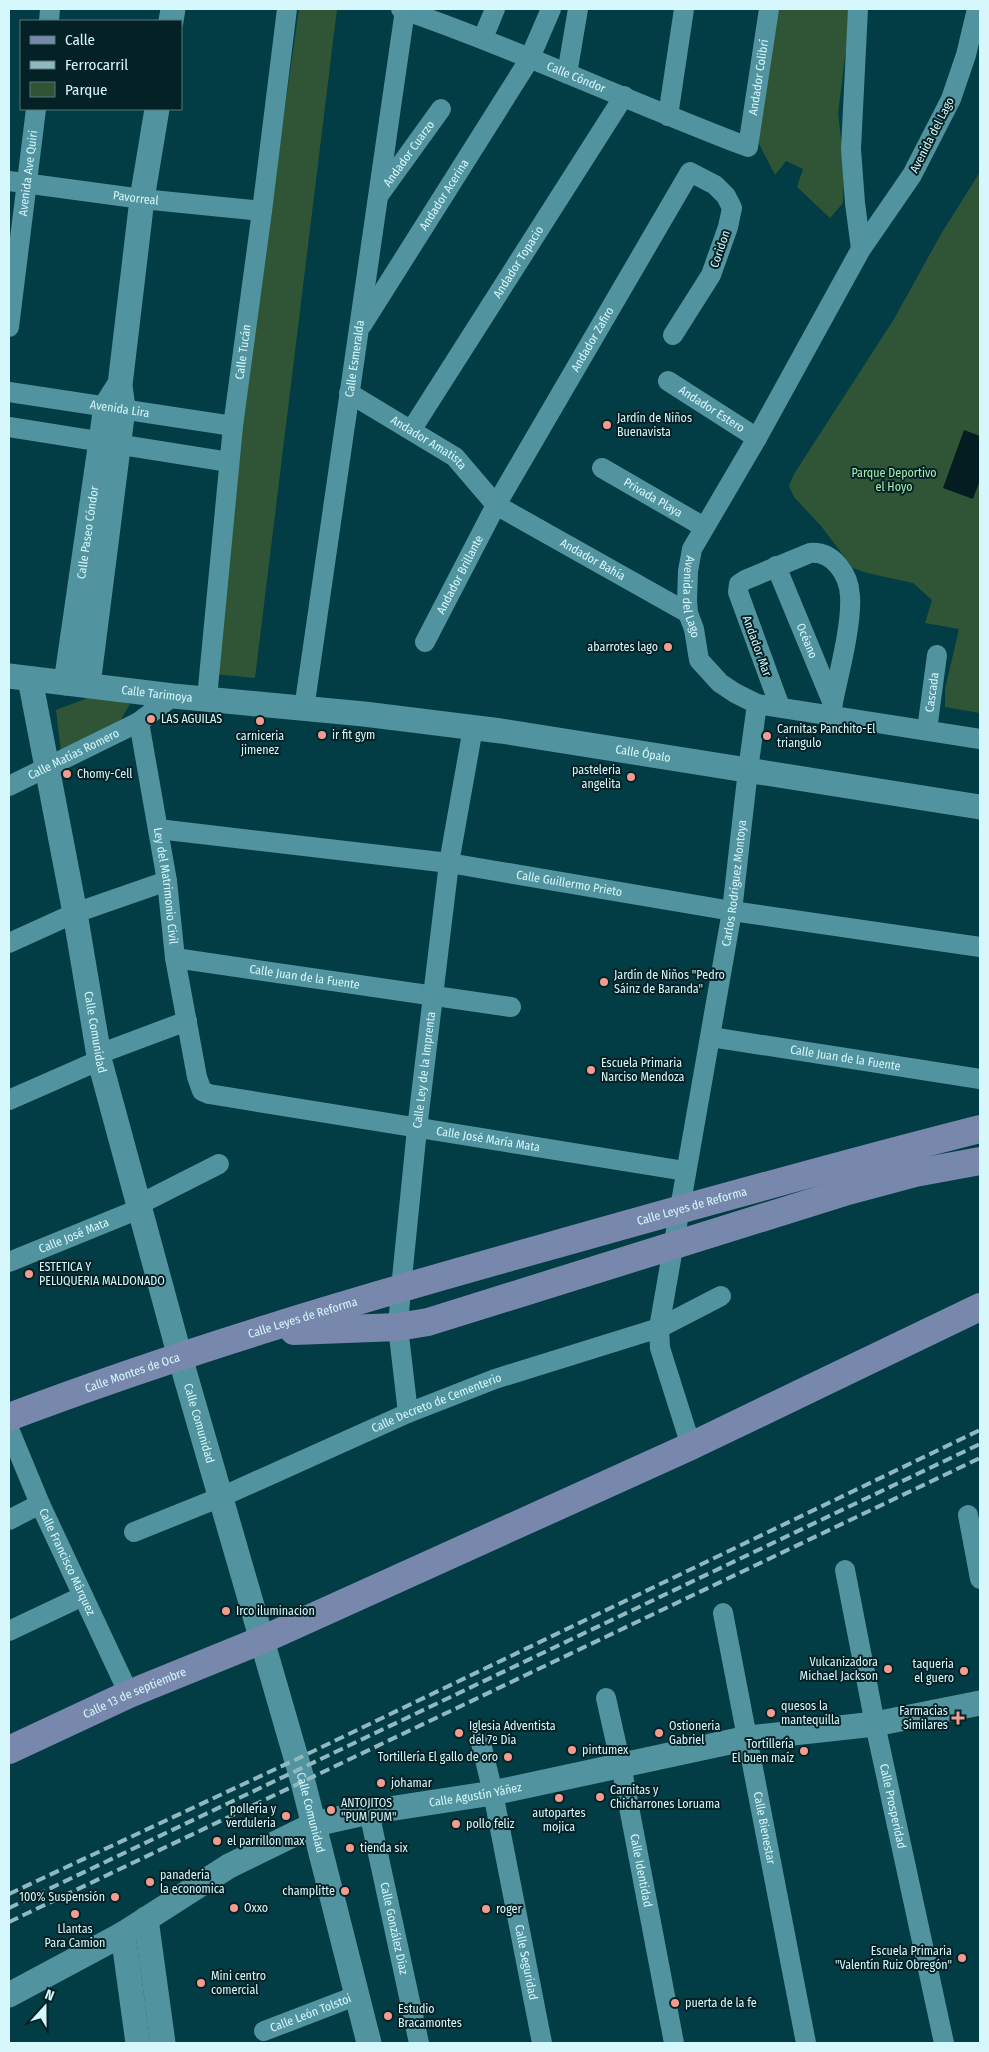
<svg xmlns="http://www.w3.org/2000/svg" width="989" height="2052" font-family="'Fira Sans Condensed',sans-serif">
  <rect width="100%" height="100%" fill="#023c44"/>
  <path fill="#305536" d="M299,9h38l-82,669 -51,-5z
    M776,9h75l-13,104 6,50 -1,40 -13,15 -33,-31 6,-18 -17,-8 -11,14 -18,-35z
    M980,172v541l-35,-6v-18l14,-60 -34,-6 7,-23 -19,-17 -46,-10 -14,-5 -32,-42 -27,-29 -5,-11 5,-12 100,-155 47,-85z
    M96,691l34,13 -10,17 -59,32 -5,-43 29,-11z"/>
  <path fill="#031d21" d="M964,430l16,6v44l-7,19 -30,-11z"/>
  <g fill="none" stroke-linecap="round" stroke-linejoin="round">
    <g stroke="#51939e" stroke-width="20">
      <path id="s1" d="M401,9c118,41 231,94 347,138l21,-138"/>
      <path d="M858,9l-7,140 4,54 6,46"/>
      <path id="s2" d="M977,9l-11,46 -15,44 -39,76 -51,74 -104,189 -65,111 -4,22 -1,30 1,12 6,16 5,31 21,23 15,10 22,11 223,35"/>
      <path d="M49,21l1,-12"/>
      <path d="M483,38l12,-29"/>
      <path d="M567,74l11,-65"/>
      <path d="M668,116l16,-107"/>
      <path id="s3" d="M9,181l133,18 120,12"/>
      <path id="s4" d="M379,195l62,-86"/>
      <path id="s5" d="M362,325l167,-265 22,-51"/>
      <path id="s6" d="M9,327l27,-218"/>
      <path id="s7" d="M668,381l89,57"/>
      <path id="s8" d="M9,392l224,34"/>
      <path id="s9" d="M349,393l106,64 41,48 192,108"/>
      <path d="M9,427l220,35"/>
      <path id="s10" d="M412,429l212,-333"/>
      <path id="s11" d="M602,468l102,59"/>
      <path id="s12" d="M776,566l57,138"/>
      <path id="s13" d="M425,642l71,-137 194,-333 25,13 11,11 6,12 -4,19 -17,48 -38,60"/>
      <path id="s14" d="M173,696l-34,26 28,159 8,77 22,119 5,14 7,3 476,77"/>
      <path id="s15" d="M207,698l26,-272 29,-215 25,-202"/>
      <path d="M780,707l-42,-115 1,-8 6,-4 65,-27c23,-2 39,21 40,43 2,28 -11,77 -17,106"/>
      <path id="s16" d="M304,709l101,-699"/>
      <path id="s17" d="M927,730l10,-75"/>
      <path id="s18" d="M9,786l130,-64"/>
      <path id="s19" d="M158,829l291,34 283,48 248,36"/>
      <path d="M9,943l66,-30 92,-32"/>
      <path id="s20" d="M175,958l336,49"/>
      <path id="s21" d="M711,1037l269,42"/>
      <path d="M99,1054l88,-33"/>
      <path d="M9,1100l91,-40"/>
      <path d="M138,1205l81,-41"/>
      <path id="s22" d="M9,1262l130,-53"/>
      <path id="s23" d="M408,1413l-10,-86 3,-39 16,-159 32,-266 24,-135"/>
      <path id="s24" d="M9,1429l31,75 89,190"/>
      <path id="s25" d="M691,1446l-31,-98 -1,-20 73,-417 16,-141 9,-66"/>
      <path d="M968,1515l12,64"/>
      <path d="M9,1520l31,-16"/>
      <path id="s26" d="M134,1532l87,-35 187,-84 87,-34 164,-51 62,-32"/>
      <path id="s27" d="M845,1570l30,154 69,319"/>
      <path id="s28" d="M723,1613l83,430"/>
      <path d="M9,1631l74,-35"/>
      <path id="s29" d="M606,1698l15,67 53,278"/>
      <path id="s30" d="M481,1743l12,50 49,250"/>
      <path id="s31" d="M369,1812l50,231"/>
      <path id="s32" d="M264,2031l94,-36"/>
    </g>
    <g stroke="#51939e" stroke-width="25">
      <path d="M171,21l2,-12"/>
      <path id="s33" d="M9,676l164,20 191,18 137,17 479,76"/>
      <path id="s34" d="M30,679l45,234 25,149 80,295 123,425 66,261"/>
      <path id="s35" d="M66,683l40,-277 12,-19"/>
      <path d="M88,685l35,-276 -3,-24 22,-186 15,-90"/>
      <path d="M146,1919l17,124"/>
      <path d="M123,1934l15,109"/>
      <path id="s36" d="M9,1995l114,-61 106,-68 86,-42 54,-12 124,-19 255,-55 127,-14 105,-21"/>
    </g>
    <g stroke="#7788ac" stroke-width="28">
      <path d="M294,1331l104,-4 30,-5 420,-131 67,-18 65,-12"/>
      <path id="s37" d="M9,1417c174,-66 354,-119 534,-169 145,-41 291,-82 437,-119"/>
      <path id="s38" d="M9,1750l120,-56 133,-54 429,-194 289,-139"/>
    </g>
    <path stroke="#90b9bf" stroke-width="4" stroke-dasharray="10 5" stroke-linecap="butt" d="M9,1894l288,-135 683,-329
      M9,1908l971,-464
      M9,1922l971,-464"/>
  </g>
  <g fill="#f59c90" stroke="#042125" stroke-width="2">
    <circle cx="607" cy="425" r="5"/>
    <circle cx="668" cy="647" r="5"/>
    <circle cx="151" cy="719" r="5"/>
    <circle cx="260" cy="721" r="5"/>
    <circle cx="322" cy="735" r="5"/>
    <circle cx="767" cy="736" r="5"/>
    <circle cx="67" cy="774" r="5"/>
    <circle cx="631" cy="777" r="5"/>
    <circle cx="604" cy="982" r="5"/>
    <circle cx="591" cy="1070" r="5"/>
    <circle cx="29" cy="1274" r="5"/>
    <circle cx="226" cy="1611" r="5"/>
    <circle cx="888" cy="1669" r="5"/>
    <circle cx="964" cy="1671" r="5"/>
    <circle cx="771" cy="1713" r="5"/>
    <path d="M955.5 1710.5h5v5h5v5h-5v5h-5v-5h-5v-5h5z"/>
    <circle cx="459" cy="1733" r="5"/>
    <circle cx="659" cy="1733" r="5"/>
    <circle cx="572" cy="1750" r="5"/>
    <circle cx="804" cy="1751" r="5"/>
    <circle cx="508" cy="1757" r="5"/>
    <circle cx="381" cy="1783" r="5"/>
    <circle cx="600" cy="1797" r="5"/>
    <circle cx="559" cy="1798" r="5"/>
    <circle cx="331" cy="1810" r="5"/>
    <circle cx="286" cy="1816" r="5"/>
    <circle cx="456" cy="1824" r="5"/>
    <circle cx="217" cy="1841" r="5"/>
    <circle cx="350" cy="1848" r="5"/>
    <circle cx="150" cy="1882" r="5"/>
    <circle cx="345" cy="1891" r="5"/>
    <circle cx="115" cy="1897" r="5"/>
    <circle cx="234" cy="1908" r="5"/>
    <circle cx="486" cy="1909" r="5"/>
    <circle cx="75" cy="1914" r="5"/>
    <circle cx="962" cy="1958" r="5"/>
    <circle cx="201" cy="1983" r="5"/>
    <circle cx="675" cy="2003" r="5"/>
    <circle cx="388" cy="2016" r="5"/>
  </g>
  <g text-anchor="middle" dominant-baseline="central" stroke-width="4" stroke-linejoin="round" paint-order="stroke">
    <g font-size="12" fill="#d6f7fc" stroke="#042125">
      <text stroke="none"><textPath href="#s1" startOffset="188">Calle Cóndor</textPath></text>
      <text stroke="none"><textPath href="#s1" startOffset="444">Andador Colibrí</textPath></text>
      <text transform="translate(932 135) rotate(-63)">Avenida del Lago</text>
      <text stroke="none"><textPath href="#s4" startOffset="51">Andador Cuarzo</textPath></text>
      <text stroke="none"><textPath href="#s6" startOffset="155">Avenida Ave Quiri</textPath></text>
      <text stroke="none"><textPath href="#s5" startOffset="154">Andador Acerina</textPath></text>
      <text stroke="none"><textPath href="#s3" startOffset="128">Pavorreal</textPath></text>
      <text transform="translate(720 249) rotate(-71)">Coridon</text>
      <text stroke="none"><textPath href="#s10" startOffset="198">Andador Topacio</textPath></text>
      <text stroke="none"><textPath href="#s13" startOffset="346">Andador Zafiro</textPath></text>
      <text stroke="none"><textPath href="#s15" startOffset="348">Calle Tucán</textPath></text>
      <text stroke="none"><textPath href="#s16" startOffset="354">Calle Esmeralda</textPath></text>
      <text stroke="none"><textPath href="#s8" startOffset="112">Avenida Lira</textPath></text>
      <text stroke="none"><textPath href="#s7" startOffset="52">Andador Estero</textPath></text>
      <text stroke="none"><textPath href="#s9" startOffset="94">Andador Amatista</textPath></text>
      <text stroke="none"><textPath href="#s11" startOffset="59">Privada Playa</textPath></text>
      <text stroke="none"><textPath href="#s35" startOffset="152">Calle Paseo Cóndor</textPath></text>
      <text stroke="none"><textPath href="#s9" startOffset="298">Andador Bahía</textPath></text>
      <text stroke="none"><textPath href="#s13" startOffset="76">Andador Brillante</textPath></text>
      <text stroke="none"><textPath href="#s2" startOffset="662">Avenida del Lago</textPath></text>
      <text stroke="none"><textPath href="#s12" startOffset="81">Océano</textPath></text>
      <text transform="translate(757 646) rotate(70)">Andador Mar</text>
      <text stroke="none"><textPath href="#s17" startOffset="38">Cascada</textPath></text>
      <text stroke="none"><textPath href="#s33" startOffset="149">Calle Tarimoya</textPath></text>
      <text stroke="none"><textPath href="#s33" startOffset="639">Calle Ópalo</textPath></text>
      <text stroke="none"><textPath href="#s18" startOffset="72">Calle Matías Romero</textPath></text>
      <text stroke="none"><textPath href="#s19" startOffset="415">Calle Guillermo Prieto</textPath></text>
      <text stroke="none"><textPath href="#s25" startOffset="574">Carlos Rodríguez Montoya</textPath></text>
      <text stroke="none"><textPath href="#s14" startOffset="209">Ley del Matrimonio Civil</textPath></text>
      <text stroke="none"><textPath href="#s20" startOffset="131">Calle Juan de la Fuente</textPath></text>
      <text stroke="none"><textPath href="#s34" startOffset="359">Calle Comunidad</textPath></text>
      <text stroke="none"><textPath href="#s21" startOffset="136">Calle Juan de la Fuente</textPath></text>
      <text stroke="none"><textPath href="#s23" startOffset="345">Calle Ley de la Imprenta</textPath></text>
      <text stroke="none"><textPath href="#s14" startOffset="708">Calle José María Mata</textPath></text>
      <text stroke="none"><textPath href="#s37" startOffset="715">Calle Leyes de Reforma</textPath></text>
      <text stroke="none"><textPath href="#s22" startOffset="70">Calle José Mata</textPath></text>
      <text stroke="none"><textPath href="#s37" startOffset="310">Calle Leyes de Reforma</textPath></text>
      <text stroke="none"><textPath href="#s37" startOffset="131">Calle Montes de Oca</textPath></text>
      <text stroke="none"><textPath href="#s26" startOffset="329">Calle Decreto de Cementerio</textPath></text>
      <text stroke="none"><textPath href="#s34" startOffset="764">Calle Comunidad</textPath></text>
      <text stroke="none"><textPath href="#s24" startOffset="145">Calle Francisco Márquez</textPath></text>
      <text stroke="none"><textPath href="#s38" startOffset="138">Calle 13 de septiembre</textPath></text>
      <text stroke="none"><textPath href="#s36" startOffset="514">Calle Agustín Yáñez</textPath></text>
      <text stroke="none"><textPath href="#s27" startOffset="241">Calle Prosperidad</textPath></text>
      <text stroke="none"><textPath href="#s34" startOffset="1169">Calle Comunidad</textPath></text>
      <text stroke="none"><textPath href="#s28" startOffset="219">Calle Bienestar</textPath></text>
      <text stroke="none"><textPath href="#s29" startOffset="176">Calle Identidad</textPath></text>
      <text stroke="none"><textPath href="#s31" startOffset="119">Calle González Díaz</textPath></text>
      <text stroke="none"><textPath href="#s30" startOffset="224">Calle Seguridad</textPath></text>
      <text stroke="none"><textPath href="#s32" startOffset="50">Calle León Tolstoi</textPath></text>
    </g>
    <g font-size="12" fill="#d6f7fc" stroke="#042125" text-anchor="start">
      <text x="617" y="418">Jardín de Niños<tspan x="617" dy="14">Buenavista</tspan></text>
      <text x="658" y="647" text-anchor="end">abarrotes lago</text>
      <text x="161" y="719">LAS AGUILAS</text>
      <text x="777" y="729">Carnitas Panchito-El<tspan x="777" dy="14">triangulo</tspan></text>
      <text x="332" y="735">ir fit gym</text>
      <text x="260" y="736" text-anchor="middle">carniceria<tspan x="260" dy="14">jimenez</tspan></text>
      <text x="621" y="770" text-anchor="end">pasteleria<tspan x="621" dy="14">angelita</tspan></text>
      <text x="77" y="774">Chomy-Cell</text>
      <text x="614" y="975">Jardín de Niños "Pedro<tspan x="614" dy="14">Sáinz de Baranda"</tspan></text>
      <text x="601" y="1063">Escuela Primaria<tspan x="601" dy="14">Narciso Mendoza</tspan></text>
      <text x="39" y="1267">ESTETICA Y<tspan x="39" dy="14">PELUQUERIA MALDONADO</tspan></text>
      <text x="236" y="1611">Irco iluminacion</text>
      <text x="878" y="1662" text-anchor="end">Vulcanizadora<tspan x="878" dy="14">Michael Jackson</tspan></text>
      <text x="954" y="1664" text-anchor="end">taqueria<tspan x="954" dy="14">el guero</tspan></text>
      <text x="781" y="1706">quesos la<tspan x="781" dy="14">mantequilla</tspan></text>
      <text x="948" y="1711" text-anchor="end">Farmacias<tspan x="948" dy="14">Similares</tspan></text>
      <text x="469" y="1726">Iglesia Adventista<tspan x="469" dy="14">del 7º Día</tspan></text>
      <text x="669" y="1726">Ostioneria<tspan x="669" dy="14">Gabriel</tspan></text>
      <text x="794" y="1744" text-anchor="end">Tortillería<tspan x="794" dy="14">El buen maíz</tspan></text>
      <text x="582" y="1750">pintumex</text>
      <text x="498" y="1757" text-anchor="end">Tortillería El gallo de oro</text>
      <text x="391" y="1783">johamar</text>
      <text x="610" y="1790">Carnitas y<tspan x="610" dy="14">Chicharrones Loruama</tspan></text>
      <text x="341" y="1803">ANTOJITOS<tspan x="341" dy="14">"PUM PUM"</tspan></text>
      <text x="276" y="1809" text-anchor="end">polleria y<tspan x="276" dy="14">verduleria</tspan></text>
      <text x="559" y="1813" text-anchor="middle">autopartes<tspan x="559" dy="14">mojica</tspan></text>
      <text x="466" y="1824">pollo feliz</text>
      <text x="227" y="1841">el parrillon max</text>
      <text x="360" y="1848">tienda six</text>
      <text x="160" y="1875">panaderia<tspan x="160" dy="14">la economica</tspan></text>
      <text x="335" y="1891" text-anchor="end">champlitte</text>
      <text x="105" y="1897" text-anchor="end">100% Suspensión</text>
      <text x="244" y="1908">Oxxo</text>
      <text x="496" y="1909">roger</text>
      <text x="75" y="1929" text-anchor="middle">Llantas<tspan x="75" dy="14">Para Camion</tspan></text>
      <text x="952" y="1951" text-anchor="end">Escuela Primaria<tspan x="952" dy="14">"Valentín Ruiz Obregón"</tspan></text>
      <text x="211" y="1976">Mini centro<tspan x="211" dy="14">comercial</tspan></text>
      <text x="685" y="2003">puerta de la fe</text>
      <text x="398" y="2009">Estudio<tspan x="398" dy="14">Bracamontes</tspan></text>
    </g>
    <g font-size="12" fill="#a3ecae" stroke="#042125">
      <text x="894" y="473">Parque Deportivo<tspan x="894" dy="14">el Hoyo</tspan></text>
    </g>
  </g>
  <rect width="989" height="2052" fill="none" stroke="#d6f7fc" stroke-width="20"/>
  <rect x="20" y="20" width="162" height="90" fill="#042125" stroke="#58777b"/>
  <rect x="30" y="36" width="25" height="8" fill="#7788ac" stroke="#58777b"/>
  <text x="65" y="45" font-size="15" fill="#d6f7fc">Calle</text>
  <rect x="30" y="61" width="25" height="8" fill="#90b9bf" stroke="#58777b"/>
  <text x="65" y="70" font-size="15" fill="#d6f7fc">Ferrocarril</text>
  <rect x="30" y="82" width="25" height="15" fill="#305536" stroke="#58777b"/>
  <text x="65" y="95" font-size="15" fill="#d6f7fc">Parque</text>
  <g transform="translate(45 2007) rotate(21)" stroke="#042125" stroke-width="4" paint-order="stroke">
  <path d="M0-4L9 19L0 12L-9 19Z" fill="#d6f7fc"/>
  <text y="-8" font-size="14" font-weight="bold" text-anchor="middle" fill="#d6f7fc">N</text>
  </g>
</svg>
